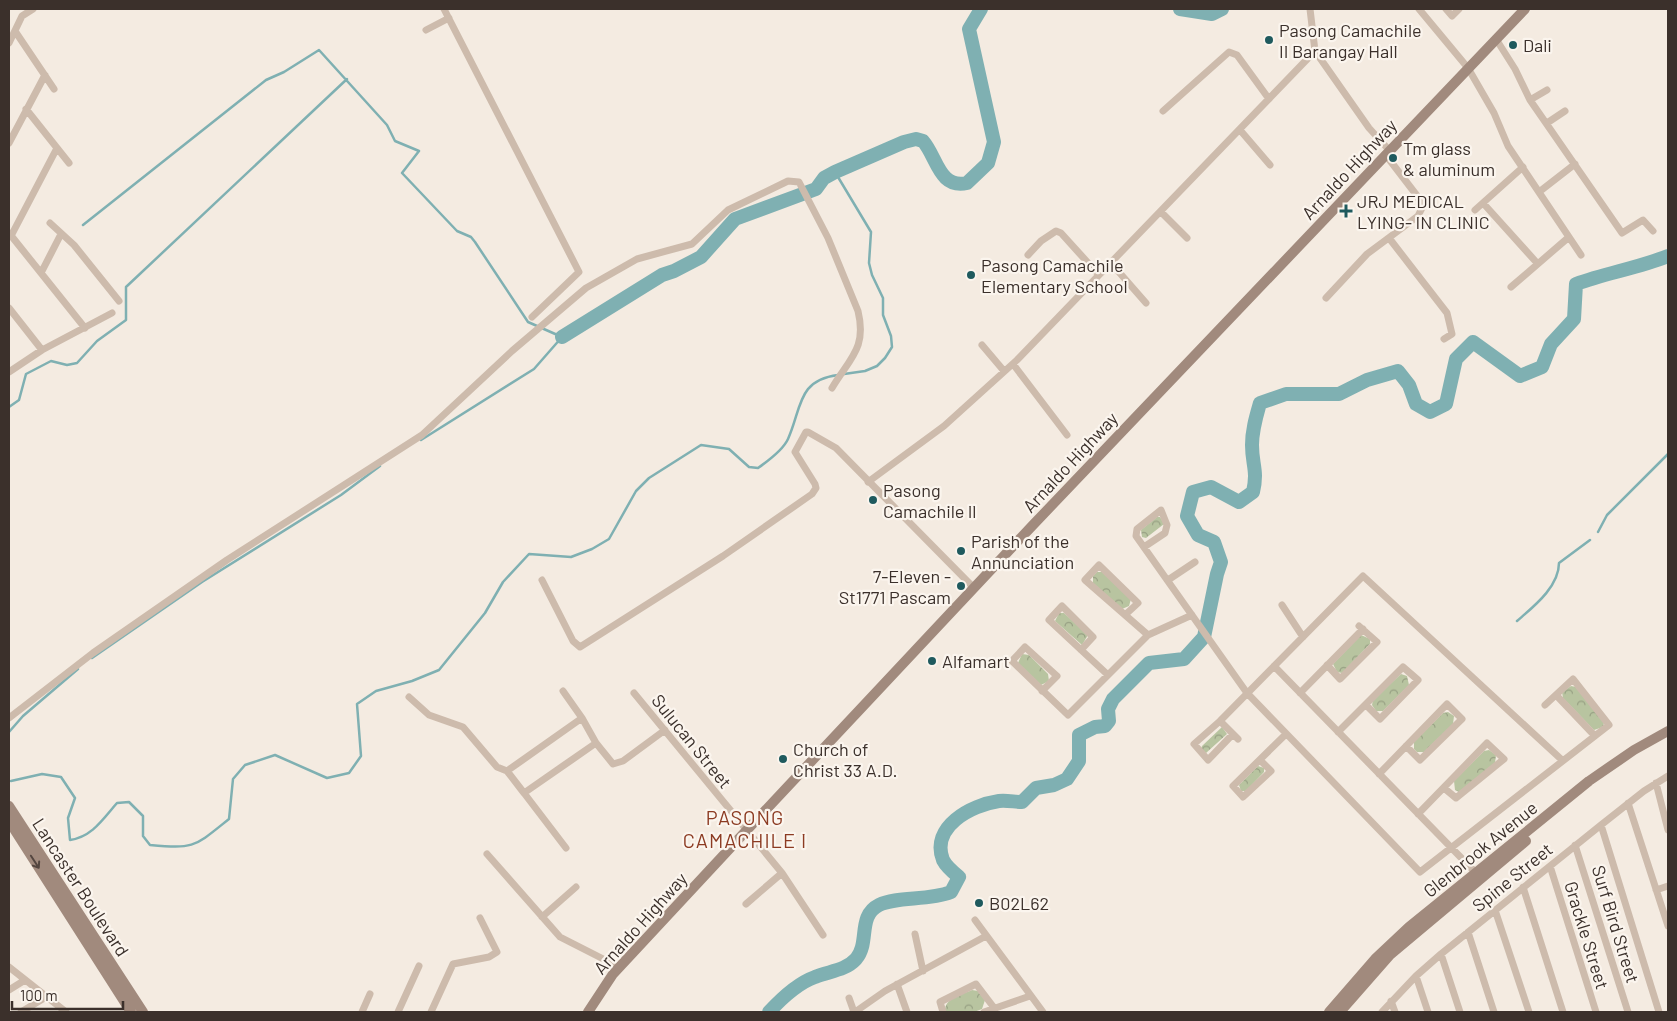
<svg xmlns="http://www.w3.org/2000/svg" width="1677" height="1021" font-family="Barlow,sans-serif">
  <defs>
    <pattern id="park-crowns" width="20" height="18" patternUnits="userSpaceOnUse" patternTransform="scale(1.25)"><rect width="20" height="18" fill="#b8c4a0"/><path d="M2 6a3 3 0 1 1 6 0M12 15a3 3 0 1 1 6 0" fill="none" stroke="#97a083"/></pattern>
  </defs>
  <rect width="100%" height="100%" fill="#f4ebe1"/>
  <path fill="url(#park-crowns)" d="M1157,517h3l4,7 -18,14 -4,-1 -1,-7z
    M1097,572h5l29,27 -2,7 -7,3 -29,-26v-7z
    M1059,613h5l24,22 -6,10 -27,-24z
    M1361,635l9,4v5l-28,29 -5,-1 -4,-8z
    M1022,654l7,1 19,19 1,7 -8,4 -23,-22z
    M1401,674l6,2 2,9 -26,26h-7l-4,-6 1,-5z
    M1571,686l5,1 28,35 -1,5 -9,3 -31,-32 -1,-6z
    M1448,712l6,4 -1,8 -29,28h-7l-3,-3v-7l29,-29z
    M1222,727l5,7 -21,19 -5,-4 1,-3z
    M1489,750l7,5 -1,8 -36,29 -4,-2 -1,-9 30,-30z
    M1258,766l6,2v4l-18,19h-5l-2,-6z
    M972,990l6,1 7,9 -3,9 -8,3h-29c-1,-14 16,-17 27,-22z"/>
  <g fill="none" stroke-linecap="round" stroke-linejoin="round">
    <path stroke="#7fb0b2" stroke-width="2.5" d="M835,172l36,60 -2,31 3,12 11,23v17l8,21 1,11 -7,11 -8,8 -12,5 -21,3
      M83,225l183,-145 18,-8 35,-22 68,75 8,16 24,10 -17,22 55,58 14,6 4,5 53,80 34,15 -28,32 -113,71
      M9,407l10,-7 7,-26 25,-13 16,4 10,-2 20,-22 29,-21v-33l221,-208
      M1598,532l9,-17 61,-61
      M1517,621c16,-14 42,-34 42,-58l31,-23
      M92,658l110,-76 139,-87 39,-29
      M9,732l14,-16 55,-47
      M11,781l31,-7 19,3 14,21 -7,20 2,22c22,-3 33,-21 47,-37l12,-1 14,14v20l7,9c45,4 44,2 79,-26l4,-40 12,-14 30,-10 52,23 22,-5 12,-17 -4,-52 19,-13 36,-10 27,-11 46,-57 18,-31 26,-28 42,3 21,-8 17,-10 27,-48 13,-13 52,-33 28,4 20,18 9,1c10,-7 25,-18 30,-29 14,-31 9,-59 50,-64"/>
    <path stroke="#7fb0b2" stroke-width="14" d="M1180,9l32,5 10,-5
      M562,337l100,-62 12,-4 27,-14 34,-38 81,-30 8,-11 11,-6 69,-30 12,-3 7,2c14,16 16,48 44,42l21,-20 6,-21 -25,-113 12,-20
      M769,1012c12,-13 29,-29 46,-35 14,-6 30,-6 41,-18 14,-16 1,-43 23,-54 18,-9 49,-4 72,-13l8,-15c-5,-4 -13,-11 -16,-17 -13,-33 28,-55 56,-59 7,-1 16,1 23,1l14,-14 18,-3 13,-6 12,-18v-26l16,-8 10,-1 4,-5 -1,-12 5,-10 36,-36 35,-4 20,-22 13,-63 4,-12 -7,-20 -16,-7 -11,-19 6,-24 18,-5 28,15 14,-10c5,-22 -1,-27 -1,-47 0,-15 4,-28 8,-42l26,-9h53l28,-14 31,-9 11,14 7,19 14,8 16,-8 10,-45 17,-17 47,34 22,-9 9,-23 23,-25 2,-35c30,-11 62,-16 92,-28"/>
    <path stroke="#cdbbac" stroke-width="7" d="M444,9l135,263 -47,45
      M1310,9l5,42 54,77 20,22
      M1419,9l49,59 26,45 14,33 73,109
      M1446,9l6,7 7,-7
      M426,30l23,-12
      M15,31l39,58
      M1496,39l19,30 15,31 92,133 21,-13 10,11
      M9,43l13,-27 11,-7
      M1530,100l17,-10
      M26,109l43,54
      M1163,111l66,-59 8,3 32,44
      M1547,123l18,-12
      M1240,130l30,35
      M9,143l36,-68
      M1539,192l36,-28
      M1483,203l54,60
      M1475,210l48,-43
      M1161,212l26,26
      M50,223l24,22 45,56
      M9,233l76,95
      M11,236l46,-88
      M1389,238l58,75 5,21 -8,5
      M1028,255l13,-14 15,-10 5,2 38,42
      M1111,263l35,40
      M41,273l20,-39
      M1511,287l58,-50
      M1326,298l41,-44 51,-38 4,-8 -4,-11 -33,-43
      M9,308l33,42
      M982,345l22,26
      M1013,364l54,71
      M9,372l33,-22 70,-37
      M868,482l76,-56 73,-66 298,-309
      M1144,547l21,-14 2,-8 -6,-15 -24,19 -1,7 111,157 173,179 189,-147 -36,-46 -28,26
      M542,580l31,61 7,6 143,-91 89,-62 4,-6 -1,-4 -20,-32 11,-20h2l28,16 138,140
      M1168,580l27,-18
      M1282,605l21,32
      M1125,615l13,-12 -39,-38 -14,15 63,55
      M1081,650l12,-13 -31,-31 -13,14 59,55
      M1327,665l13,14 37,-37 -18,-16
      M1274,666l202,207
      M563,691l19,27
      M1042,691l15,-15 -32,-29 -13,14 56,54 80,-80 44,-20
      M634,693l148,180 -36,31
      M1300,693l63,-64
      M1556,695l38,40
      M409,697l20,18 34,12 34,40 10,4 75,-53 14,25 17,21 10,-3 42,-31
      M9,718l84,-65 134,-93 195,-125 90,-84 74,-63 51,-29 55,-15 36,-34 60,-29 11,1 29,56 30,73c9,37 -8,47 -26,77
      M1220,721l18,18
      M1338,732l65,-65 15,13 -38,39 -14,-14
      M1233,734l-25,26 -14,-16 26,-23 143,-145 199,184
      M1260,760l11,11 -28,26 -10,-11 53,-52
      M507,771l17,22 72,-50
      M1379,774l68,-70 15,15 -42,41 -14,-14
      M1656,783l12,47
      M524,793l42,55
      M1628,803l40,123
      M1418,814l69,-71 17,16 -48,39 -12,-10
      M1601,825l58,187
      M1575,845l53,167
      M487,854l73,83 59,30
      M1550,866l46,146
      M782,873l41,62
      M1523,887l40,125
      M1656,890l12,-4
      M1495,910l34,102
      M542,917l34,-30
      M975,920l68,92
      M1468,932l26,80
      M915,934l8,37
      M1441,954l19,58
      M9,967l57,45
      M1416,976l12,36
      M897,984l10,28
      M9,990l16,-10
      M849,998l5,14
      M1391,1001l4,11
      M21,1012l25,-15
      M362,1012l8,-18
      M398,1012l21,-46
      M431,1012l22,-48 36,-7 8,-5 -17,-34
      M855,1012l30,-21 101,-55
      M943,1012l-3,-10 36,-18 19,25
      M984,1012l46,-16
      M1382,1012l34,-36 25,-22 160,-129 43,-34 24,-15"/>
    <path stroke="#a18a7d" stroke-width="10" d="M9,806l134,206
      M9,821l122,191
      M588,1012l25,-38 133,-143 286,-305 493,-517
      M1329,1012l46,-53 34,-32 180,-146 45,-31 34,-19
      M1340,1012l50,-57 136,-114"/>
  </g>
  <defs><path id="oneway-shaft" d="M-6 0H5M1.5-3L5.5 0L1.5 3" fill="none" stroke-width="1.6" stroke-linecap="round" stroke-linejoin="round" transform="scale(1.25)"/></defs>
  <use stroke="#544640" href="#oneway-shaft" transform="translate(35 862) rotate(57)"/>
  <g fill="#1f5a5e" stroke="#fbf5ee" stroke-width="2">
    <circle cx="1269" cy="40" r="5"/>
    <circle cx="1513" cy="45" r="5"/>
    <circle cx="1393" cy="158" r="5"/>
    <path d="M1343.5 203.5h5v5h5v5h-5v5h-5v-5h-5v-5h5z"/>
    <circle cx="971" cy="275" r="5"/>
    <circle cx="873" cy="500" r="5"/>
    <circle cx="961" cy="551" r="5"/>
    <circle cx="961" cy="586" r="5"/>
    <circle cx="932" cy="661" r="5"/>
    <circle cx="783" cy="759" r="5"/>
    <circle cx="979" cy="903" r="5"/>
  </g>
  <g text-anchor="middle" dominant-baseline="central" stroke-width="4.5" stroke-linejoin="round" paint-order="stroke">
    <g font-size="18" fill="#3b302b" stroke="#fbf5ee" text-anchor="start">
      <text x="1279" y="30">Pasong Camachile<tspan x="1279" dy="21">II Barangay Hall</tspan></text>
      <text x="1523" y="45">Dali</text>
      <text x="1403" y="148">Tm glass<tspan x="1403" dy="21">&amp; aluminum</tspan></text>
      <text x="1357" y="201">JRJ MEDICAL<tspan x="1357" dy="21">LYING- IN CLINIC</tspan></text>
      <text x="981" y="265">Pasong Camachile<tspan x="981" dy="21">Elementary School</tspan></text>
      <text x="883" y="490">Pasong<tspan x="883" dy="21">Camachile ll</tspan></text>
      <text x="971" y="541">Parish of the<tspan x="971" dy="21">Annunciation</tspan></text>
      <text x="951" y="576" text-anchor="end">7-Eleven -<tspan x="951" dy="21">St1771 Pascam</tspan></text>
      <text x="942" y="661">Alfamart</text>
      <text x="793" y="749">Church of<tspan x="793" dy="21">Christ 33 A.D.</tspan></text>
      <text x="989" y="903">B02L62</text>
    </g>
    <g font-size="18" fill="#3b302b" stroke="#fbf5ee">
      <text transform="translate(1349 169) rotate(-47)">Arnaldo Highway</text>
      <text transform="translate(1070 462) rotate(-47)">Arnaldo Highway</text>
      <text transform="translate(692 741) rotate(51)">Sulucan Street</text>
      <text transform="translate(1480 849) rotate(-39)">Glenbrook Avenue</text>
      <text transform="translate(1512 877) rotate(-39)">Spine Street</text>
      <text transform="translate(81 887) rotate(57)">Lancaster Boulevard</text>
      <text transform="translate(640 923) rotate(-48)">Arnaldo Highway</text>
      <text transform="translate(1616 924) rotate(73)">Surf Bird Street</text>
      <text transform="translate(1587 935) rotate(73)">Grackle Street</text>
    </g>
    <g font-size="20" letter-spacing="1" fill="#8c3b22" stroke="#fbf5ee">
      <text x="745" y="817">PASONG<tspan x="745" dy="23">CAMACHILE I</tspan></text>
    </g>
  </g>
  <rect width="1677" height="1021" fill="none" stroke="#3b302b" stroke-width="20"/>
  <path d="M12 1001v8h111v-8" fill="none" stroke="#3b302b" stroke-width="2.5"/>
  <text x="20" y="1001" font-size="15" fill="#3b302b" stroke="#fbf5ee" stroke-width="4" paint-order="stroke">100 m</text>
</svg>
